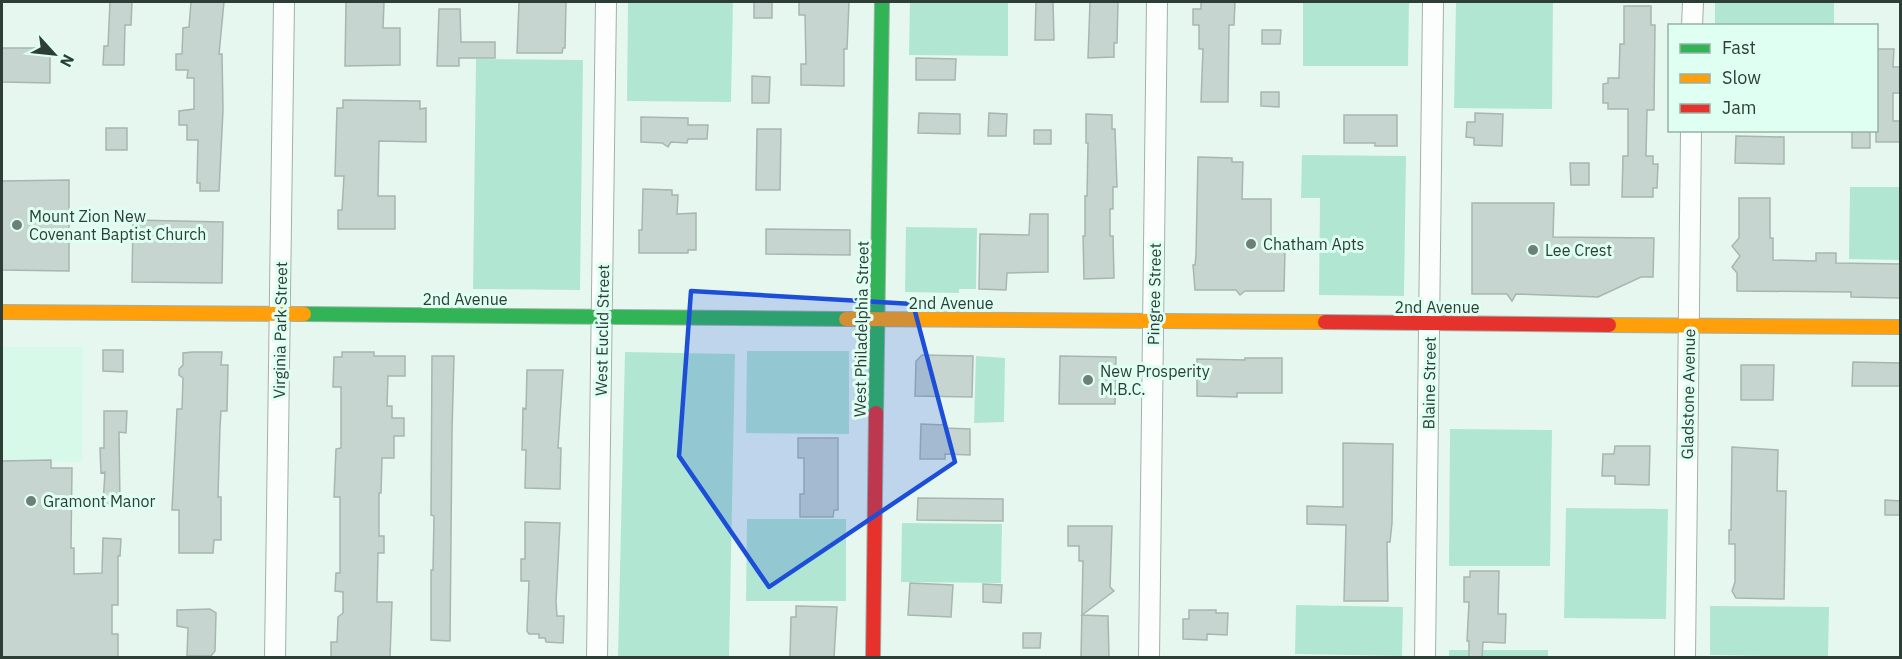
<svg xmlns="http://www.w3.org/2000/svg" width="1902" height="659" font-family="'IBM Plex Sans',sans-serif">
  <rect width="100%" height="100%" fill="#e6f7f0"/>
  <path fill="#d6f9ea" d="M2,347h81l-1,115 -80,-1z"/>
  <path fill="#b1e7d2" d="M628,2h105l-2,100 -104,-1z
    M910,2h98v54l-99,-1z
    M1303,2h106l-1,64h-105z
    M1456,2h97l-1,107 -98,-1z
    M1715,2h119v23h-119z
    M476,59l107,1 -3,230 -107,-1z
    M1302,155l104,1 -2,140 -85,-1 1,-97h-19z
    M1850,187h50v73l-51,-1z
    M906,227l71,1 -1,61h-17v4l-54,-1z
    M747,351h102v83l-103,-1z
    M625,352l110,2 -6,303h-111z
    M976,356l29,2 -1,64 -30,1z
    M1450,429l102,1 -2,136h-101z
    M1566,508l102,1 -2,110 -102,-1z
    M747,519h99v82h-100z
    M902,523l100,1 -1,59 -100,-1z
    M1296,605l107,2 -1,49 -107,-2z
    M1710,606l119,1 -1,50 -118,-2z
    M1449,650h99v7l-99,1z"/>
  <path fill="#c6d5cf" stroke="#a7b6b0" stroke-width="1.5" d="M110,2h22l-1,23h-6l-1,40h-21l1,-19h4z
    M191,2h33l-5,52h3l1,56 -4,81h-19v-8h-3l1,-43h-11v-15h-8v-14l15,-2v-31h-7l1,-8h-12v-16h6l1,-26 6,-1z
    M346,2h38l-1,26h17v37l-55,1z
    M519,2h47l-1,46h-2l-1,5h-45z
    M754,2h18v16h-18z
    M799,2h50l-2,47h-3v37l-43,-1v-21h5l-1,-49h-6z
    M1036,2h17l1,38h-19z
    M1090,2h28l-1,41h-3v14l-26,1z
    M1201,2h34l-1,23h-5l-1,77h-27l2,-53h-4v-24h-6v-16h8z
    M1624,6h27v19h4l-1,85h-7l-1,46h7v8h5l-1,24h-4v9h-31l1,-41h5v-47h-20v-6h-5v-19l5,-1v-5h11l1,-34h4z
    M439,9h21l1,33h34v16h-36v8h-22z
    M1262,30h19l-1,14h-18z
    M2,48h48v35l-48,-1z
    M1876,49h18l-1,18h7v26h-7v28h7v21h-24z
    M916,58l40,1 -1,21h-39z
    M752,76l18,1 -1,26h-17z
    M1261,92h18v15l-18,-1z
    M343,100l77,1v8l6,-1v34l-47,-1 -1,55h17v33h-57v-19h4l2,-34h-9l2,-68h6z
    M919,113l41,1v20l-42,-1z
    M989,113l18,1 -1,22h-18z
    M1475,113l28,1 -1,32 -28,-1v-7l-8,-1 1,-15h8z
    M1086,114l26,1v14h3l2,58h-4v22h-3v27h3l1,42 -30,1 -1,-43h2v-40h2l1,-53h-2z
    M1344,115h53v31h-22v-3h-31z
    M641,117l47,1v7h20l-1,14h-19l-1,4 -16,-1 -3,5 -6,-4 -21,-1z
    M106,128h21v22h-21z
    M757,129h24l-1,61h-24z
    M1034,130h17v14h-17z
    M1852,131h18v17h-18z
    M1736,136l48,1v27l-49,-1z
    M1198,157l34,1v4h11l-1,37h29v51h14l-1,41h-39l-5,4 -4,-5h-41l-2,-25h2l1,-10z
    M1570,163h19v22h-18z
    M69,180v91l-67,-1v-89z
    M643,189l29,1v5h6l-1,19 19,-1v37h-8v3h-49v-23h3z
    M1739,198h31v40h3v22l43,1v-8h20v10l64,1v34l-49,-1v-5l-114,-1v-18l-5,-6 8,-11 -8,-10 7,-8z
    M1472,203h82l-1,34 101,1 -1,39h-12l-43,20 -82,-3 -4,7 -5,-7h-35z
    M1030,214h18v58l-41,1 -1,17 -27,-1 1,-55 49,1z
    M133,220l90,2 -1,61 -90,-1z
    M766,229l84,1v25l-84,-1z
    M103,350h20v22l-20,-1z
    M192,352h30l-1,13h7l-1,46h-6l-1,16 -2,70h3v43h-7l-1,13h-34v-43h-7l5,-101h5l1,-31 -4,-3v-6l4,-4v-12z
    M342,352h32v4h31v20h-17l-1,30h5v12h12v18h-10v22h-12l-1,35h-2v43h5v17h-6l-1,49h15l-2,55h-59v-15h6l1,-25 5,-4v-21l-8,-1 1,-18h4v-76h-6l2,-48 5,-1v-61h-8l1,-30h8z
    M922,355l51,1 -1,41 -57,-1 1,-35z
    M432,356h22l-2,75 -2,210 -19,-1v-70h2l1,-54 -3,-1z
    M1060,356l56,1 -1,47h-56z
    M1245,358h37v35h-45v4l-40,-1v-37l48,1z
    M1853,362l47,1v23h-48z
    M1741,365h33l-1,35h-32z
    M527,370h36l-5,78h3l-1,41 -35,-1 1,-38h-4l1,-42 3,1z
    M104,411h23l-1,22 -7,-1 1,72h-17l2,-32 -4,1 -1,-25h4z
    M921,424l24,1v3l25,1v26l-25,-1v5h-25z
    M798,438h40v72h-4l-1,7h-33v-23h4v-36h-6z
    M1343,443l50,1 -1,79 -2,19h-3l1,59h-44l2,-76 -39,-1v-18l36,1z
    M1615,446h35l-1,39 -34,-1v-8h-13l1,-22h11z
    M1732,447l46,3 -1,41h9l-2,108 -48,-1 -4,-7 3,-9v-38h-6v-14h2z
    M51,460v8h21l-1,80h3v26l28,-1 1,-35 18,1 -1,17h-2v49h-6v29h6v23h-116v-196z
    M918,498l85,1v22l-86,-1z
    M1885,500l15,1v14h-15z
    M525,522l35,1 -4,79 1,14h7l-1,27 -17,-1 -1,-4h-6v-4h-10l-2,-3 2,-50h-8v-22h4z
    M1068,526h44l-2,61 4,4 -32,24 26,1 1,41h-28l2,-96h-4v-15h-11z
    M1470,571h29l-1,43h8l-1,29 -22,-1 -1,15h-13v-16h-2l2,-39h-5v-25h6z
    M910,583l43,2 -2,32 -43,-2z
    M983,584l19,1 -1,18 -18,-1z
    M796,606l41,1 -3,50h-44l1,-40h5z
    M210,609l6,4 -1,38 -4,5h-24l1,-28 -11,-2v-16z
    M1189,610h27v3h12l-1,22 -20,-1v6l-24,-1v-20h6z
    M1023,633h18l-1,15h-17z"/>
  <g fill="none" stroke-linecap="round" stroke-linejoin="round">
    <defs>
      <path id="street" d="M1692,26l1,-24
        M275,658l9,-656
        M597,658l9,-656
        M1149,658l8,-656
        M1425,658l8,-656
        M1685,658l6,-528"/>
      <path id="fast" d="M304,314l542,5
        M876,413l6,-411"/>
      <path id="slow" d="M2,312l302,2
        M846,319l479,3
        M1609,325l291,2"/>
      <path id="jam" d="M1325,322l284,3
        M873,658l3,-245"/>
    </defs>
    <use href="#street" stroke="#a1b1aa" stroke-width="22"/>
    <use href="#fast" stroke="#a1b1aa" stroke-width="16"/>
    <use href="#slow" stroke="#a1b1aa" stroke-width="16"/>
    <use href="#jam" stroke="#a1b1aa" stroke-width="16"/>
    <use href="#street" stroke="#fbfefd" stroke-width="20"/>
    <use href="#fast" stroke="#30b455" stroke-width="14"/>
    <use href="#slow" stroke="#ff9f0a" stroke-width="14"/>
    <use href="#jam" stroke="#e5322d" stroke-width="14"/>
  </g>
  <path fill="#1d4ed8" fill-opacity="0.2" stroke="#1d4ed8" stroke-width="4.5" stroke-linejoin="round" d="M691,291l222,13 42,158 -186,125 -90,-131z"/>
  <g fill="#6e7f78" stroke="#defff1" stroke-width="2">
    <circle cx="17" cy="225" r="6"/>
    <circle cx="1251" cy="244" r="6"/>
    <circle cx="1533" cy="250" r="6"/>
    <circle cx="1088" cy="380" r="6"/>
    <circle cx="31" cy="501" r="6"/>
  </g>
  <g text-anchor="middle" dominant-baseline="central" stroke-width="6" stroke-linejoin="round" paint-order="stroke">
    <g font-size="16" fill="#2d3e37" stroke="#defff1" text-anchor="start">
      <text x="29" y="216">Mount Zion New<tspan x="29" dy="18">Covenant Baptist Church</tspan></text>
      <text x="1263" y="244">Chatham Apts</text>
      <text x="1545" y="250">Lee Crest</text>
      <text x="1100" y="371">New Prosperity<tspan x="1100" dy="18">M.B.C.</tspan></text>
      <text x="43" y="501">Gramont Manor</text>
    </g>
    <g font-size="16" fill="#2d3e37" stroke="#defff1">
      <text transform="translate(1154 294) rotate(-89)">Pingree Street</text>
      <text x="465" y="299">2nd Avenue</text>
      <text x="951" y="303">2nd Avenue</text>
      <text x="1437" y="307">2nd Avenue</text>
      <text transform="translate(861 329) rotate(-89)">West Philadelphia Street</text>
      <text transform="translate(280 330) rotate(-89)">Virginia Park Street</text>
      <text transform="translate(602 330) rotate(-89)">West Euclid Street</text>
      <text transform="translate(1429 383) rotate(-89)">Blaine Street</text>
      <text transform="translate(1688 394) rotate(-89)">Gladstone Avenue</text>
    </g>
  </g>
  <rect width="1902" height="659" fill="none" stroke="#2d3e37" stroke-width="6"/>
  <rect x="1668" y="24" width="210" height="108" fill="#defff1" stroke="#97b2a7" stroke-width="1.5"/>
  <rect x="1680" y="44" width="30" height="9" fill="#30b455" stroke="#97b2a7" stroke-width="1.5"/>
  <text x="1722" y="54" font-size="18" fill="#2d3e37">Fast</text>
  <rect x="1680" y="74" width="30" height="9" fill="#ff9f0a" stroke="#97b2a7" stroke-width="1.5"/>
  <text x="1722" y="84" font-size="18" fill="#2d3e37">Slow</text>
  <rect x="1680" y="104" width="30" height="9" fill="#e5322d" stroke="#97b2a7" stroke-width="1.5"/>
  <text x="1722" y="114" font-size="18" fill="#2d3e37">Jam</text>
  <g transform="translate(54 54) rotate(117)" stroke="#defff1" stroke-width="4.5" paint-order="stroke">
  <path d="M0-4.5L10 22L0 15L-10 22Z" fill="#2d3e37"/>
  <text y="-9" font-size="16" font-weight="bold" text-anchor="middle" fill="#2d3e37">N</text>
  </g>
</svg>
